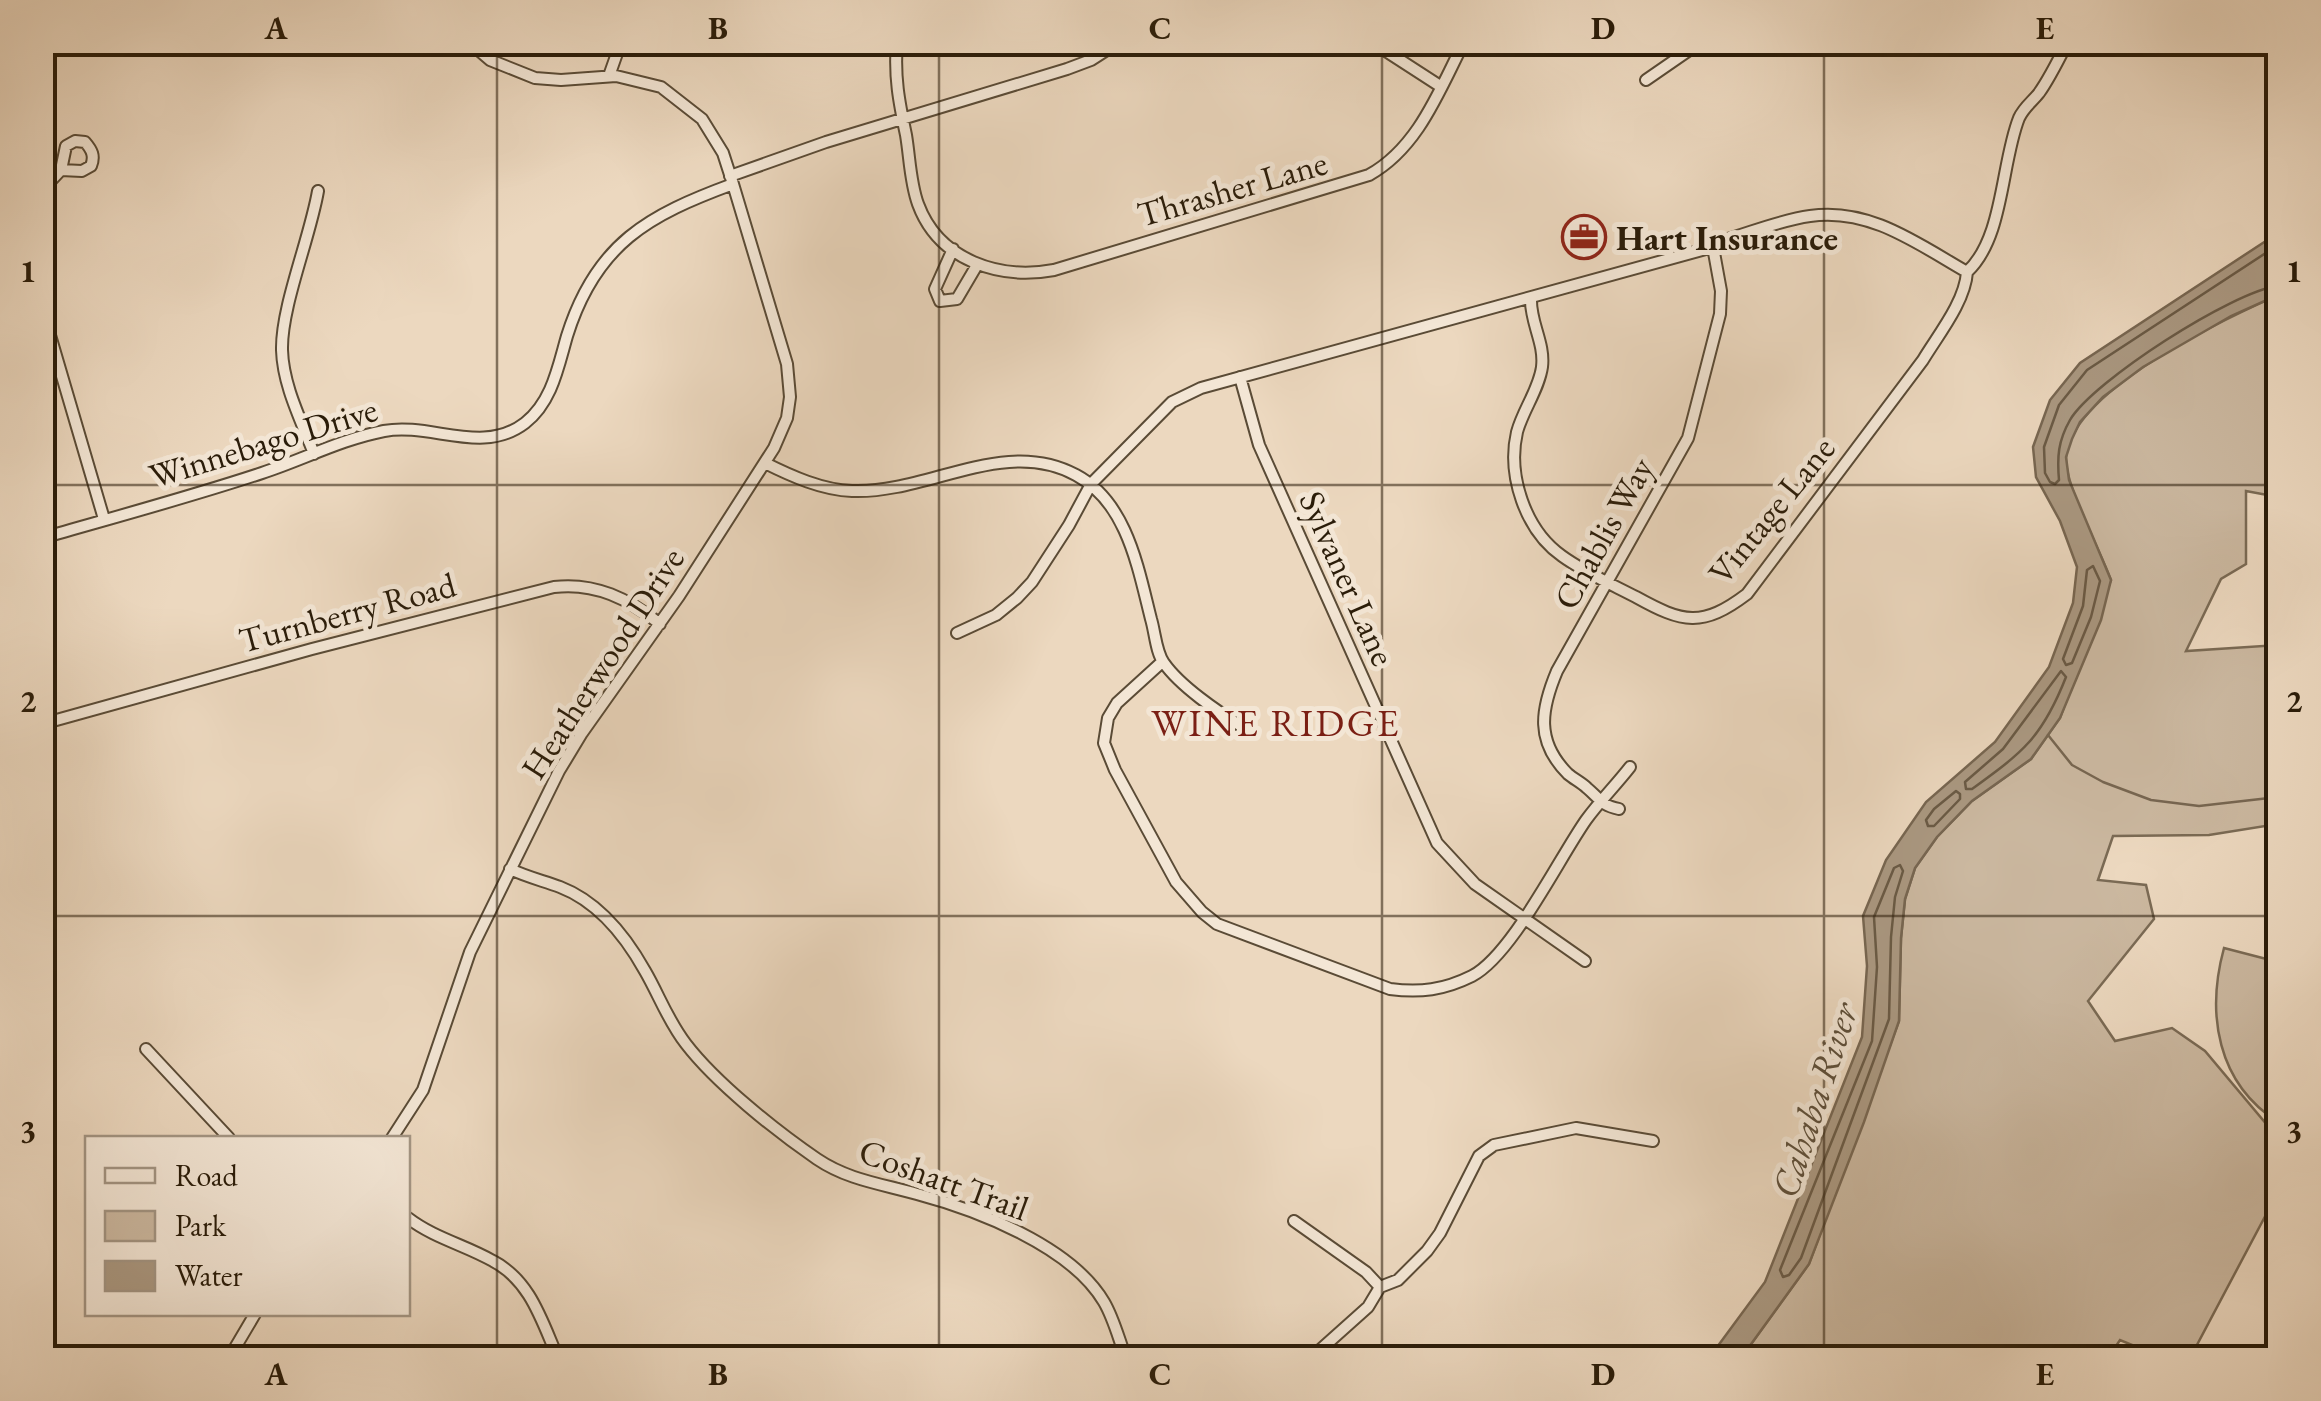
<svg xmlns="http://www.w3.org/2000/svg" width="2321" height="1401" font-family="'EB Garamond',serif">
  <rect width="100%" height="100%" fill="#ecd8bf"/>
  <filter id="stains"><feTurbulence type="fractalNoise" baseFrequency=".002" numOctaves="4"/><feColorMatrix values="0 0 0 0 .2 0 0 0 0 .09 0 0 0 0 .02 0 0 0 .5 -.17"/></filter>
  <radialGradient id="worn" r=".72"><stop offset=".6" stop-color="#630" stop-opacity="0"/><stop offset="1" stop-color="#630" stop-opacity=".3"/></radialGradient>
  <path fill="#cbb8a0" stroke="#7a6a54" stroke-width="2.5" d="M2278,295v202l-32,-6v73l-25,15 -35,72 92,-6v179l-69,11 -96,1 -15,44 48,5 8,34 -66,82 27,40 57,-13 33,23 73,87v54l-88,166h-26l-44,-18 -12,18h-88l-11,-8 -8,8h-260l68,-94 90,-243 2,-83 4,-39 10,-31 22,-31 35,-36 59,-42 29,-41 51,-138c-11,-30 -46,-94 -45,-122 4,-67 158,-139 212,-163z
    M2224,948l54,14v160c-61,-39 -72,-108 -54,-174z"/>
  <path fill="#aa9881" stroke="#776651" stroke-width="2.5" d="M2278,233v62l-47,21 -88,51 -40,30 -23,25 -8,17 -6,18 3,23 42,100 -10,40 -41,98 -29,41 -59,42 -35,36 -22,31 -10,31 -4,39 -2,83 -35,101 -55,142 -68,94h-32l56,-76 97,-245 5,-71 -4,-50 23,-56 40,-58 69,-60 54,-75 24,-64 4,-36 -17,-46 -24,-44 -3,-30 17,-47 30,-37z"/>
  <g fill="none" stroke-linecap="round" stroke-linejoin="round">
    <path stroke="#6a5a45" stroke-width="2.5" d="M2278,245l-191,125 -28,35 -15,42 1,26 5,9 5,2 4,-4c-2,-23 -1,-39 11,-60 23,-39 163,-129 208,-134
      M2093,566l7,15 -9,36 -19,46 -6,2 -3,-6 20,-53 4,-36z
      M2061,671l5,6c-24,61 -43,75 -94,112h-6l-1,-7 38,-33z
      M1956,791l4,3v5l-26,27h-6l-2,-6 8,-11z
      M1900,865l3,6 -8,26 -4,40 -2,82 -88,239 -12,17 -6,2 -3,-7 92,-229 5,-74 -3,-50 20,-49z"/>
    <path stroke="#776651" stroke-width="2.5" d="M2048,735l24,30 31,17 48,18 48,6 79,-9"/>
    <defs>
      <path id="minor" d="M897,42c-3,34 2,60 9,93 4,24 4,47 12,69 21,57 82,76 136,66l315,-95c49,-27 70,-84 95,-133
        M1372,42l68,44
        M609,76l12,-34
        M1646,80l55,-38
        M75,141l10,1c7,8 10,14 6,24l-9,5 -21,-1 5,-24z
        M730,176l96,-34 241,-73 24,-9 28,-18
        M42,190l19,-20
        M953,249l-18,40 5,12 17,-2 20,-34
        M1531,299c-1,23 14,44 11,68 -3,22 -19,43 -25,65 -10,43 8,98 45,124 22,16 49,28 74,41 47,26 66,31 111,-3l176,-234c15,-25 42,-58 44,-88 37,-34 34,-109 52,-154 5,-11 13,-16 20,-25 10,-14 19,-32 27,-48
        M42,308l62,211
        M1240,377l19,68 178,398 38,41 110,77
        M314,454c-12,-32 -31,-68 -32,-104 -1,-43 28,-112 36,-159
        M765,463c26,13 57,27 87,28 76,3 152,-55 224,-16 51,27 62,93 75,144 4,13 5,34 13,44 16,23 54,49 77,63
        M42,538c73,-21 148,-41 220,-65 40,-13 80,-34 122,-42 47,-9 98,25 141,-8 27,-21 33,-56 42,-87 29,-93 82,-121 166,-152
        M957,633l39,-18 21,-17 15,-16 37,-57 22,-41 81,-82 29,-14 512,-141 8,-6c29,-8 59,-21 89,-25 59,-9 108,28 157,56
        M1162,662l-45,41 -9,15 -4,25 11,27 61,112 26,30 15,12 173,65c30,4 54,1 82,-13 40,-21 86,-116 114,-156 13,-18 30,-35 44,-53
        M42,724l270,-75 242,-62c41,-5 75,12 106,37
        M1619,809c-18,-4 -19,-10 -32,-21 -5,-5 -13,-9 -19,-14 -33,-33 -27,-65 -11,-103l131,-233 32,-124 1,-23 -8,-44
        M510,869c17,8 34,12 50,18 39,15 66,50 85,84 14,24 23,50 41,73 30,39 90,87 131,115 31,21 65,25 100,35 60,16 154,52 187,108 10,17 15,38 22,56
        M146,1049l83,89
        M392,1138l31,-48 47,-138 89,-181 23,-38 97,-137 95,-148 13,-30 3,-21 -3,-33 -54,-180 -10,-31 -21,-34 -41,-32 -45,-11 -55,4 -26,-2 -45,-18 -21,-18
        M408,1218c26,20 57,27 85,43 38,20 49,61 65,97
        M1294,1221l72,51 14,15
        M229,1358l26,-44
        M1311,1358l57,-51 12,-20 18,-7 29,-29 13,-18 39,-77 15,-11 82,-17 77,13"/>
    </defs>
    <use href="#minor" stroke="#5a4b36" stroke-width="14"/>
    <use href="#minor" stroke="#f3e6d5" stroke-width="10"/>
  </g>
  <path fill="none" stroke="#2a1c09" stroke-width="2.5" stroke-opacity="0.55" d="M497,42v1316M939,42v1316M1382,42v1316M1824,42v1316M42,485h2236M42,916h2236"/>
  <defs>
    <symbol id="office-ring" viewBox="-11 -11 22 22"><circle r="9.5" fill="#f3e6d5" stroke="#8f2418" stroke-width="1.5"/><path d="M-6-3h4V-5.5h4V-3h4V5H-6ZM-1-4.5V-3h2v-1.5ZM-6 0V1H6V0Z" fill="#8f2418"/></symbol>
  </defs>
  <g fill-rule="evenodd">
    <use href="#office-ring" x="1559" y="212" width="50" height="50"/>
  </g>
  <g text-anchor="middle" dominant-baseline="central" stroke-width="10" stroke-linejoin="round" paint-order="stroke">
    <g font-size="35" fill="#2a1c09" stroke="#f3e6d5">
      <text transform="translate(1232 188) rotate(-16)">Thrasher Lane</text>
      <text transform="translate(263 442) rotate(-17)">Winnebago Drive</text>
      <text transform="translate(1771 510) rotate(-51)">Vintage Lane</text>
      <text transform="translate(1603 533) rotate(-61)">Chablis Way</text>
      <text transform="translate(1348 578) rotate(66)">Sylvaner Lane</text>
      <text transform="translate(347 612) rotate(-15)">Turnberry Road</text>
      <text transform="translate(602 663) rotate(-57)">Heatherwood Drive</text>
      <text transform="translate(944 1179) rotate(20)">Coshatt Trail</text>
    </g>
    <g font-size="35" font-weight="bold" fill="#2a1c09" stroke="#f3e6d5" text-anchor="start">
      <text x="1616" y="237">Hart Insurance</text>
    </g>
    <g font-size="38" letter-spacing="2.5" fill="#7a1f14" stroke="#f3e6d5">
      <text x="1276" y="722">WINE RIDGE</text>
    </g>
    <g font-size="38" font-style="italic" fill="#5d4e39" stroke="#f3e6d5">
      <text transform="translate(1814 1100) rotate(-72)">Cahaba River</text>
    </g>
  </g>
  <rect width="2321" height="1401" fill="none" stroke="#ecd8bf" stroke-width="110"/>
  <rect x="85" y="1136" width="325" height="180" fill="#f3e6d5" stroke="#a39583" stroke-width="2.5"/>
  <rect x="105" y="1168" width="50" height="15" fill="#f3e6d5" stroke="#a39583" stroke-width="2.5"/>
  <text x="175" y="1186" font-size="30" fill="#2a1c09">Road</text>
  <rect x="105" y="1211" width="50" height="30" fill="#cbb8a0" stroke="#a39583" stroke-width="2.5"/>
  <text x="175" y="1236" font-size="30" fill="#2a1c09">Park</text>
  <rect x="105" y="1261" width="50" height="30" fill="#aa9881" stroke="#a39583" stroke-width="2.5"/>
  <text x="175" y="1286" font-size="30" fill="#2a1c09">Water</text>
  <rect x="55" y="55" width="2211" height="1291" fill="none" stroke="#2a1c09" stroke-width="4"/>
  <g font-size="32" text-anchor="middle" font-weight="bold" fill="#2a1c09">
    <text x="276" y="39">A</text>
    <text x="718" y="39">B</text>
    <text x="1160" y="39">C</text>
    <text x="1603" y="39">D</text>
    <text x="2045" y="39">E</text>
    <text x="28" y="282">1</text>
    <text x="2294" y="282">1</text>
    <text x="28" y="712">2</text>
    <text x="2294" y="712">2</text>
    <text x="28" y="1142">3</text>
    <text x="2294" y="1142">3</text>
    <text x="276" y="1385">A</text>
    <text x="718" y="1385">B</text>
    <text x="1160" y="1385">C</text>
    <text x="1603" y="1385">D</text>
    <text x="2045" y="1385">E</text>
  </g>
  <rect width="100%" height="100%" filter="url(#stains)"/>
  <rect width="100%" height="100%" fill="url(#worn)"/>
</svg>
